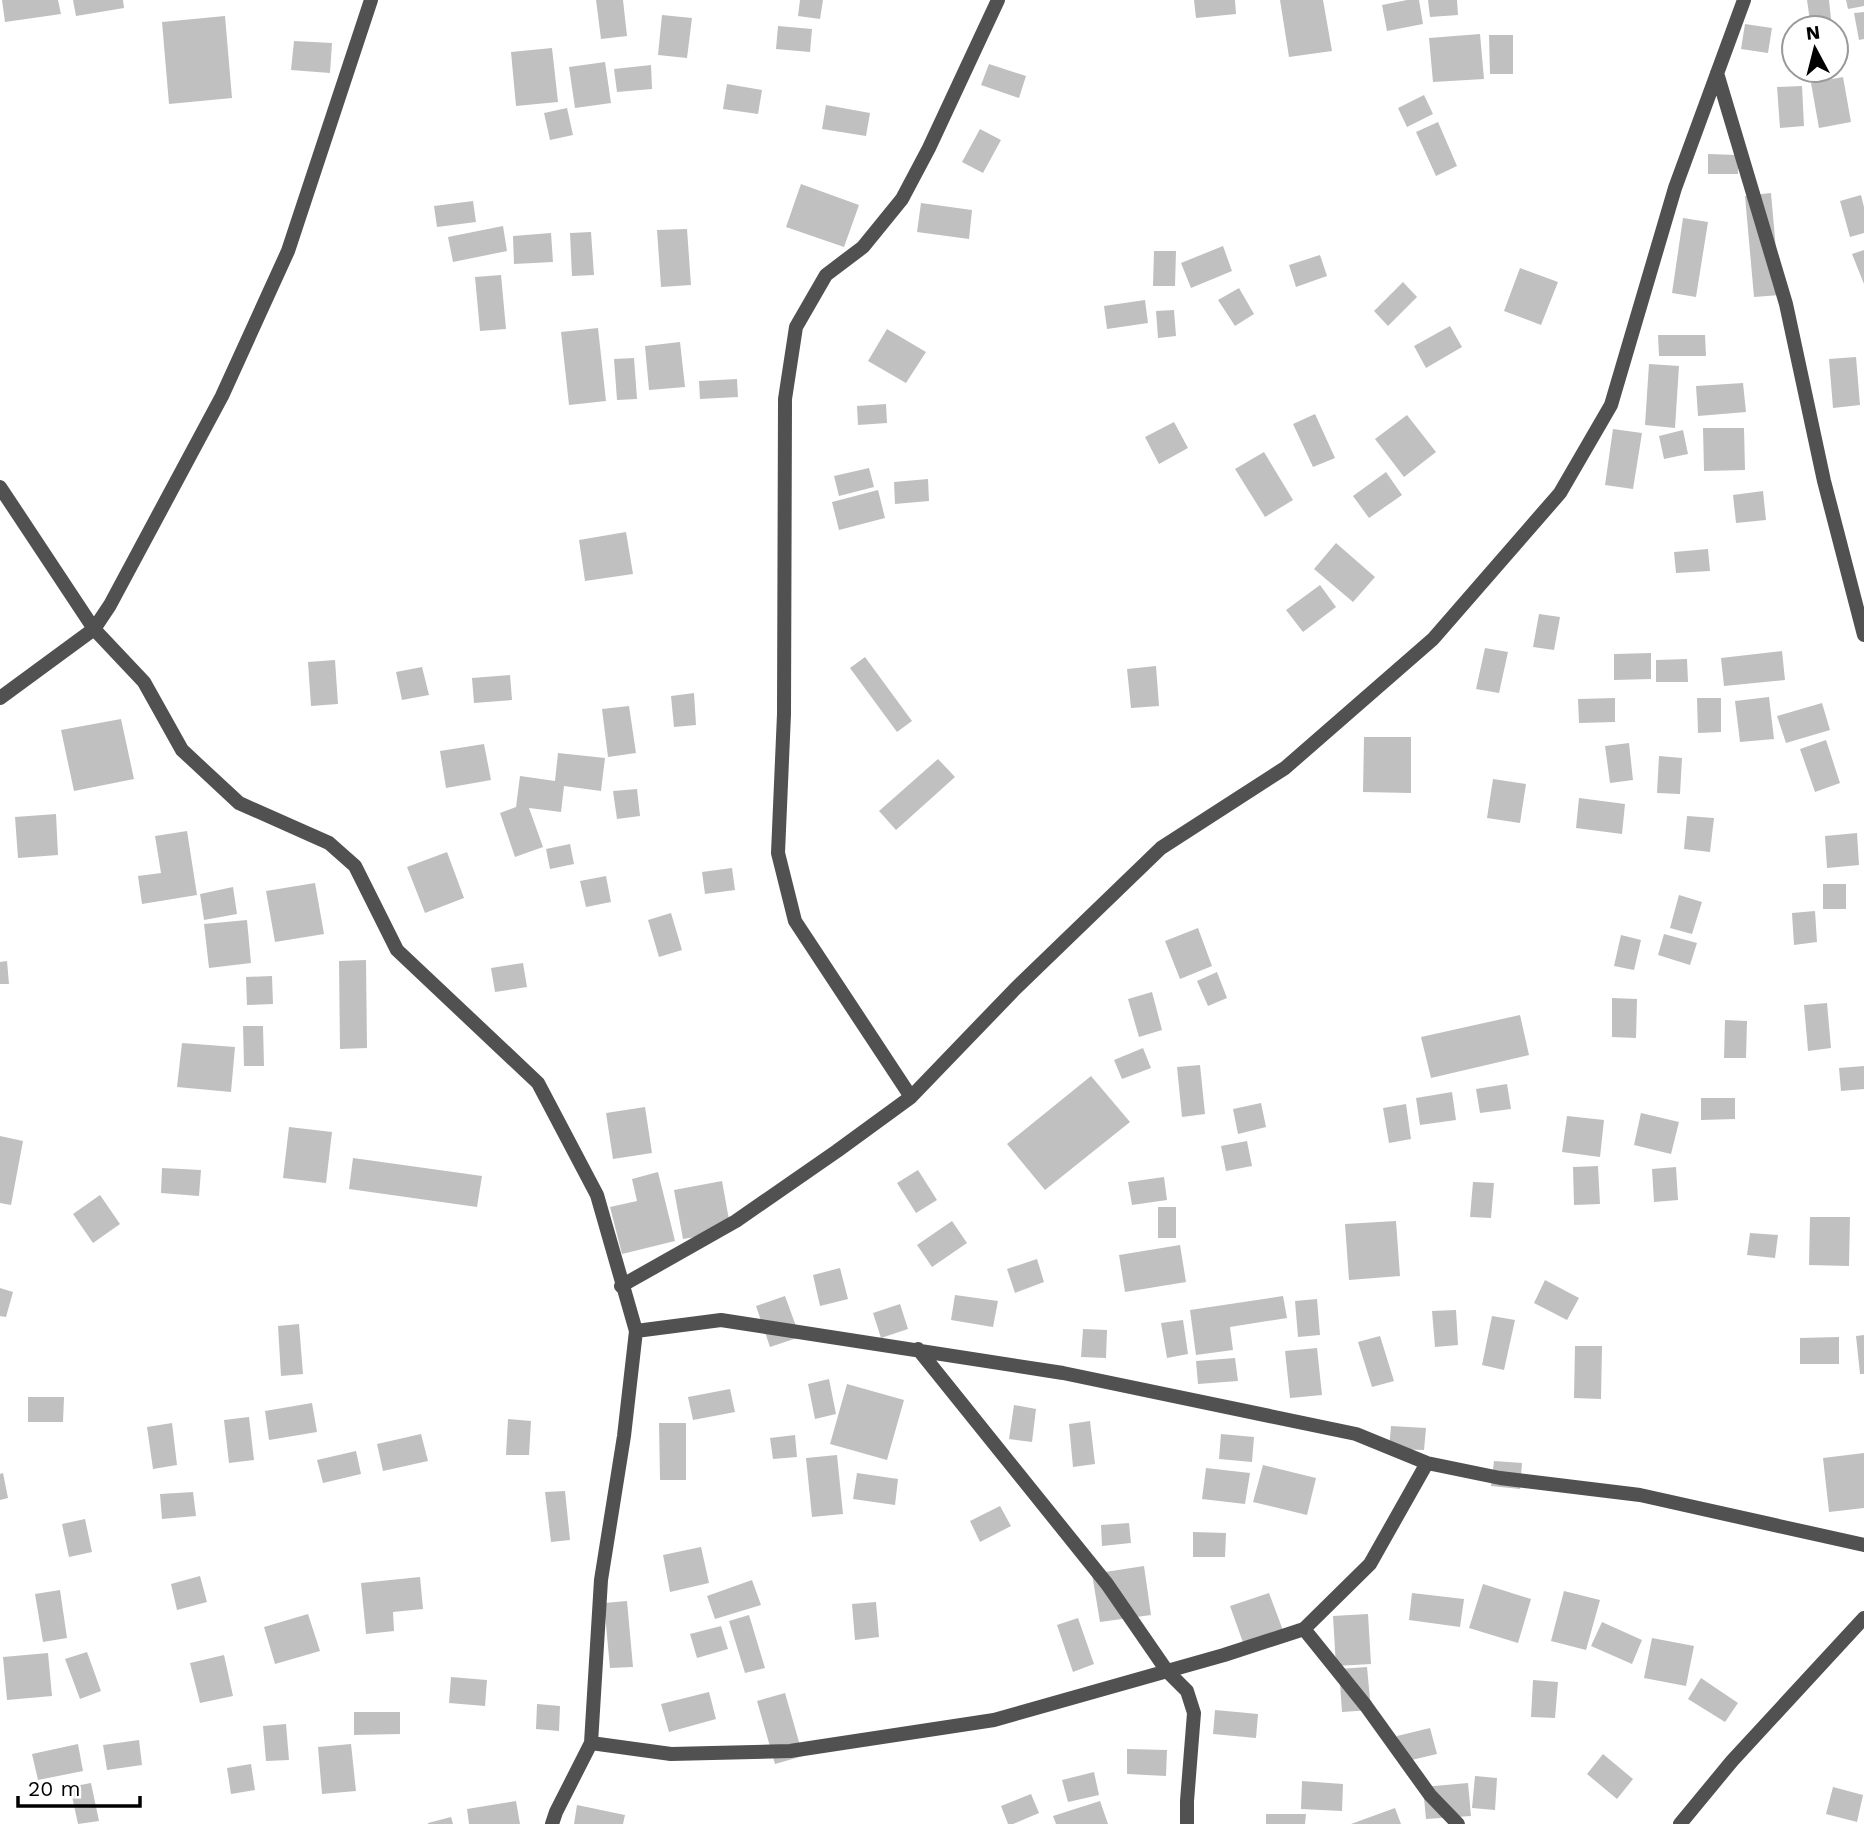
<svg xmlns="http://www.w3.org/2000/svg" width="1864" height="1824" font-family="'Work Sans',sans-serif">
  <rect width="100%" height="100%" fill="#fff"/>
  <path fill="#c0c0c0" d="M2,0h56l3,14 -56,8z
    M73,0h50l1,8 -48,8z
    M596,0h27l4,36 -26,3z
    M800,0h23l-3,19 -22,-3z
    M1194,0h41l1,14 -40,4z
    M1280,0h43l9,51 -43,6z
    M1407,0h12l4,24 -36,7 -5,-26z
    M1428,0h29l1,15 -28,2z
    M1807,0h22l2,19 -21,2z
    M1846,0h18v6l-16,3z
    M1864,12v27l-5,1 -5,-27z
    M662,15l30,3 -5,40 -29,-3z
    M225,16l7,82 -63,6 -7,-82z
    M1745,24l27,4 -4,25 -27,-4z
    M778,26l34,3 -2,23 -34,-3z
    M1480,34l4,45 -51,3 -4,-44z
    M1489,35h24v39h-23z
    M294,41l38,2 -2,30 -39,-3z
    M552,48l6,54 -42,4 -5,-54z
    M605,62l6,41 -36,5 -6,-41z
    M989,64l37,12 -7,22 -38,-13z
    M651,65l1,24 -35,3 -3,-23z
    M1843,77l8,45 -32,6 -8,-45z
    M727,84l35,6 -4,24 -35,-5z
    M1802,86l2,40 -24,2 -3,-41z
    M1424,95l9,19 -26,13 -9,-19z
    M826,105l44,8 -4,23 -44,-7z
    M567,108l6,27 -23,5 -6,-27z
    M1438,122l19,44 -21,10 -20,-44z
    M980,129l21,11 -18,33 -21,-11z
    M1708,154l30,1v19h-30z
    M801,184l58,21 -15,42 -58,-20z
    M1771,193l9,102 -26,2 -9,-101z
    M1861,195l3,12v26l-14,4 -10,-36z
    M473,201l3,21 -39,5 -3,-21z
    M921,203l51,7 -3,29 -52,-7z
    M1683,218l25,4 -12,75 -24,-4z
    M503,226l4,25 -54,11 -5,-25z
    M687,229l4,56 -30,2 -4,-57z
    M591,232l3,43 -22,1 -2,-43z
    M551,233l2,29 -39,2 -1,-28z
    M1223,246l9,25 -41,17 -10,-25z
    M1864,250v34l-12,-30z
    M1154,251h22l-1,35h-22z
    M1320,255l7,21 -31,11 -7,-22z
    M1520,268l38,14 -17,43 -37,-14z
    M501,275l5,54 -26,2 -5,-54z
    M1403,282l14,15 -29,29 -14,-15z
    M1239,288l15,26 -19,12 -17,-26z
    M1145,300l3,23 -41,6 -3,-23z
    M1174,310l2,26 -18,2 -2,-27z
    M1450,326l12,21 -36,21 -12,-22z
    M598,328l8,73 -37,4 -8,-73z
    M887,329l39,23 -20,31 -38,-22z
    M1658,335h47l1,21h-47z
    M680,342l5,45 -36,3 -4,-44z
    M1856,357l4,48 -27,3 -4,-49z
    M634,358l3,41 -20,1 -3,-41z
    M1649,364l30,2 -4,62 -30,-3z
    M737,379l1,18 -38,2 -1,-18z
    M1743,383l3,29 -48,4 -2,-30z
    M886,404l1,19 -29,2 -1,-19z
    M1315,414l20,44 -22,9 -20,-43z
    M1407,415l29,37 -32,25 -29,-38z
    M1174,422l14,26 -29,16 -14,-27z
    M1703,428h41l1,42 -41,1z
    M1613,429l29,4 -9,56 -28,-4z
    M1683,430l5,24 -24,5 -5,-23z
    M1264,452l29,48 -28,17 -30,-48z
    M869,468l5,19 -35,9 -5,-20z
    M1386,472l16,23 -33,23 -16,-22z
    M928,479l1,22 -34,3 -1,-22z
    M878,490l7,28 -46,12 -7,-28z
    M1763,491l3,29 -30,3 -3,-28z
    M626,532l7,42 -48,7 -6,-41z
    M1336,543l39,34 -22,25 -39,-33z
    M1708,549l2,22 -34,2 -2,-21z
    M1320,585l16,22 -33,25 -17,-22z
    M1539,614l21,3 -6,33 -21,-3z
    M1485,648l23,4 -9,41 -23,-4z
    M1782,651l3,29 -61,6 -3,-28z
    M1651,653v26l-37,1v-26z
    M865,657l47,64 -15,11 -47,-64z
    M1687,659l1,23h-32v-22z
    M335,660l3,44 -27,2 -3,-44z
    M1156,666l3,40 -28,2 -4,-39z
    M422,667l7,28 -27,5 -6,-28z
    M510,675l2,25 -38,3 -2,-25z
    M694,693l2,32 -22,2 -3,-31z
    M1769,697l5,42 -34,3 -5,-41z
    M1615,698v24l-36,1 -1,-24z
    M1697,698h24v34l-23,1z
    M1822,703l8,27 -44,13 -9,-27z
    M629,706l7,47 -28,4 -6,-48z
    M121,719l13,60 -60,12 -13,-61z
    M1364,737h47v56l-48,-1z
    M1826,740l14,43 -25,9 -15,-43z
    M1629,743l4,37 -23,3 -5,-37z
    M484,744l7,36 -45,8 -6,-37z
    M558,753l47,5 -4,33 -37,-5 -3,26 -32,-4 14,39 -28,10 -15,-44 16,-6 4,-31 35,5z
    M1659,756l23,2 -2,36 -23,-1z
    M938,759l17,18 -59,53 -17,-19z
    M1493,779l33,5 -6,39 -33,-5z
    M637,789l3,27 -23,3 -4,-28z
    M1579,798l46,6 -3,30 -46,-6z
    M56,814l2,41 -40,3 -3,-41z
    M1687,816l27,2 -4,34 -26,-3z
    M187,831l10,64 -55,9 -4,-28 23,-3 -6,-37z
    M1857,833l2,32 -32,3 -2,-32z
    M570,844l4,20 -24,5 -4,-20z
    M447,852l17,46 -39,15 -18,-46z
    M732,868l3,22 -30,4 -3,-22z
    M606,876l5,26 -25,5 -6,-26z
    M315,883l9,51 -49,8 -9,-51z
    M1823,884h23v25h-23z
    M233,887l4,27 -33,6 -4,-26z
    M1679,895l23,7 -10,32 -22,-6z
    M1815,911l2,31 -23,3 -2,-32z
    M671,913l11,37 -23,7 -11,-37z
    M247,920l4,43 -42,5 -5,-44z
    M1198,928l14,38 -32,13 -15,-38z
    M1664,934l33,9 -7,22 -32,-10z
    M1621,935l20,5 -7,30 -20,-4z
    M366,960l1,88 -27,1 -1,-88z
    M7,961l2,23h-9v-22z
    M523,963l4,24 -32,5 -4,-24z
    M1217,972l10,26 -19,8 -11,-25z
    M272,976l1,28 -26,1 -1,-28z
    M1152,992l10,38 -23,7 -11,-38z
    M1612,998l25,1 -1,39 -24,-1z
    M1827,1003l4,45 -23,3 -4,-46z
    M1520,1015l9,40 -98,23 -10,-41z
    M1725,1020l22,1 -1,37h-22z
    M243,1026h20l1,40h-20z
    M182,1043l53,4 -4,45 -54,-5z
    M1143,1048l8,20 -29,11 -8,-19z
    M1200,1065l5,49 -23,3 -5,-50z
    M1864,1066v23l-23,2 -2,-23z
    M1091,1076l39,46 -85,68 -38,-46z
    M1507,1084l4,25 -31,4 -4,-24z
    M1452,1092l4,28 -36,5 -4,-27z
    M1701,1098h34v21l-34,1z
    M1261,1103l5,24 -28,7 -5,-25z
    M1406,1104l5,35 -22,4 -6,-35z
    M645,1107l7,46 -39,6 -7,-46z
    M1641,1113l38,9 -8,32 -37,-9z
    M1567,1116l37,4 -4,37 -38,-5z
    M289,1127l43,5 -6,51 -43,-5z
    M0,1136l23,5 -12,64 -11,-2z
    M1247,1141l5,25 -26,5 -5,-25z
    M353,1158l129,18 -5,31 -128,-18z
    M1598,1166l2,38 -26,1 -1,-38z
    M1676,1167l2,33 -24,2 -2,-33z
    M162,1168l39,2 -2,26 -38,-3z
    M918,1170l19,30 -21,13 -19,-30z
    M658,1172l17,69 -53,13 -12,-47 27,-6 -5,-22z
    M1164,1177l3,23 -35,5 -4,-23z
    M722,1181l9,50 -48,8 -9,-49z
    M1473,1182l21,1 -3,35 -21,-1z
    M100,1195l20,29 -27,19 -20,-29z
    M1158,1207h18v31h-18z
    M1810,1217h40l-1,49 -40,-1z
    M952,1221l15,22 -35,24 -15,-22z
    M1396,1221l4,55 -51,4 -4,-56z
    M1750,1233l28,2 -3,23 -28,-3z
    M1180,1245l6,37 -61,10 -6,-37z
    M1037,1259l7,23 -29,11 -8,-24z
    M840,1268l8,31 -28,7 -7,-31z
    M1545,1280l34,18 -12,22 -33,-17z
    M0,1288l13,4 -7,25 -6,-1z
    M955,1295l43,6 -5,26 -42,-7z
    M785,1296l15,41 -30,10 -14,-41z
    M1283,1296l4,22 -57,9 3,23 -37,5 -6,-45z
    M1317,1299l3,36 -22,2 -3,-36z
    M900,1304l8,25 -27,9 -8,-25z
    M1456,1310l2,35 -23,2 -3,-36z
    M1492,1316l23,4 -11,50 -22,-5z
    M1183,1320l5,34 -21,4 -6,-35z
    M299,1324l4,50 -22,2 -3,-50z
    M1083,1329l24,1 -1,28 -25,-1z
    M1864,1335v39h-4l-4,-38z
    M1380,1336l14,45 -22,6 -14,-45z
    M1839,1337v27h-39v-26z
    M1575,1346h27l-1,53 -27,-1z
    M1317,1348l5,47 -32,3 -5,-47z
    M1235,1358l3,23 -40,3 -2,-23z
    M829,1379l7,35 -21,5 -7,-35z
    M847,1384l57,16 -17,60 -57,-16z
    M730,1389l5,23 -42,8 -5,-23z
    M28,1397h36l-1,25h-35z
    M312,1403l5,29 -48,8 -4,-29z
    M1014,1405l22,4 -4,33 -23,-3z
    M249,1417l5,43 -25,3 -5,-43z
    M508,1419l23,2 -2,34h-23z
    M1090,1421l5,43 -22,3 -4,-43z
    M172,1423l5,42 -24,4 -6,-42z
    M659,1423h27v57h-26z
    M1391,1426l35,2 -2,22 -35,-1z
    M421,1434l7,27 -45,10 -6,-27z
    M1221,1434l33,3 -2,25 -33,-3z
    M795,1435l2,22 -24,2 -3,-21z
    M356,1451l5,23 -38,9 -6,-23z
    M1864,1453v55l-35,4 -6,-54z
    M837,1455l6,59 -31,3 -6,-59z
    M1494,1461l28,2 -2,26 -29,-3z
    M1263,1465l53,13 -9,37 -54,-13z
    M1206,1468l44,5 -5,31 -43,-5z
    M3,1473l5,25 -8,2v-26z
    M857,1473l41,6 -3,26 -42,-6z
    M565,1491l5,49 -19,2 -6,-50z
    M193,1492l3,24 -34,3 -2,-25z
    M1000,1506l11,20 -31,16 -10,-21z
    M85,1519l7,33 -23,5 -7,-33z
    M1129,1523l2,20 -29,3 -1,-21z
    M1193,1532l33,1 -1,24h-32z
    M701,1547l8,36 -39,9 -7,-37z
    M1144,1566l7,49 -51,7 -8,-48z
    M200,1576l7,26 -30,8 -6,-26z
    M420,1577l3,32 -30,3 1,19 -28,3 -5,-51z
    M752,1580l9,25 -46,14 -8,-23z
    M1483,1584l48,15 -13,44 -49,-15z
    M60,1590l7,48 -24,4 -8,-48z
    M1564,1591l36,9 -14,50 -35,-9z
    M1269,1593l15,40 -39,15 -15,-42z
    M1412,1593l52,6 -4,28 -51,-7z
    M627,1601l6,66 -23,1 -6,-65z
    M876,1602l3,35 -24,3 -3,-36z
    M308,1614l12,37 -45,13 -11,-37z
    M1368,1614l3,50 -35,2 -3,-50z
    M749,1615l16,53 -20,5 -16,-52z
    M1078,1618l16,46 -21,8 -16,-47z
    M1602,1622l40,18 -10,24 -41,-18z
    M721,1626l7,23 -31,9 -7,-24z
    M1652,1638l42,8 -8,40 -42,-8z
    M87,1652l14,39 -21,8 -15,-40z
    M48,1653l4,43 -45,4 -4,-43z
    M224,1655l9,41 -33,7 -10,-40z
    M1367,1667l4,43 -29,2 -3,-43z
    M451,1677l36,3 -2,26 -36,-3z
    M1701,1678l37,25 -13,19 -37,-23z
    M1533,1680l25,2 -3,36 -24,-1z
    M709,1692l7,27 -47,13 -8,-28z
    M785,1693l18,63 -28,8 -18,-63z
    M537,1704l23,2 -1,25 -23,-2z
    M1215,1710l43,4 -2,24 -43,-4z
    M354,1712h46v22l-46,1z
    M286,1724l3,36 -23,1 -3,-35z
    M1430,1728l7,26 -34,8 -6,-26z
    M139,1740l3,25 -35,5 -4,-25z
    M78,1744l5,27 -45,9 -6,-26z
    M351,1744l5,47 -34,3 -4,-47z
    M1127,1749l40,1 -1,26 -39,-2z
    M1603,1754l30,25 -16,20 -30,-25z
    M251,1764l4,26 -24,4 -4,-26z
    M1094,1772l5,23 -31,7 -6,-22z
    M1475,1776l22,2 -2,32 -23,-2z
    M1302,1781l41,3 -1,27 -41,-2z
    M91,1783l8,38 -21,3 -8,-37z
    M1468,1783l3,33 -45,3 -3,-32z
    M1833,1787l30,8 -6,27 -31,-8z
    M1031,1794l8,19 -26,11h-5l-7,-18z
    M516,1801l4,23h-51l-2,-15z
    M1100,1801l8,23h-52l-3,-8z
    M577,1805l48,10 -2,9h-49z
    M1395,1808l6,16h-50z
    M1266,1814h40l-1,10h-39z
    M451,1817l2,7h-25v-1z"/>
  <g fill="none" stroke-linecap="round" stroke-linejoin="round">
    <path stroke="#515151" stroke-width="14" d="M1717,73l69,231 38,177 40,154
      M0,487l94,142 50,53 38,68 57,53 90,40 26,23 42,84 141,133 59,112 39,136 -12,105 -23,144 -10,163 -35,69 -4,12
      M0,698l94,-69 16,-24 112,-209 66,-145 83,-251
      M911,1097l-116,-176 -17,-68 6,-139 1,-315 11,-72 30,-52 37,-28 39,-48 27,-51 69,-148
      M621,1286l115,-65 101,-70 74,-54 104,-108 146,-141 124,-80 148,-129 127,-146 51,-88 64,-217 69,-188
      M636,1331l85,-11 342,53 293,61 71,29 73,15 140,17 224,50
      M918,1349l189,235 60,87 20,20 7,22 -7,88v23
      M1304,1629l62,77 64,89 28,29
      M591,1743l80,11 119,-3 204,-31 230,-65 80,-26 66,-65 57,-101
      M1680,1824l52,-63 132,-143"/>
  </g>
  <g transform="translate(1815 49) rotate(353)"><circle r="33" fill="#ffffff" stroke="#999999" stroke-width="2"/>
  <path d="M0-5L12 26L0 18L-12 26Z" fill="#000000"/>
  <text y="-10" font-size="19" font-weight="bold" text-anchor="middle" fill="#000000">N</text>
  </g>
  <path d="M18 1796v10h122v-10" fill="none" stroke="#000000" stroke-width="3.5"/>
  <text x="28" y="1796" font-size="21" fill="#000000" stroke="#ffffff" stroke-width="5" paint-order="stroke">20 m</text>
</svg>
